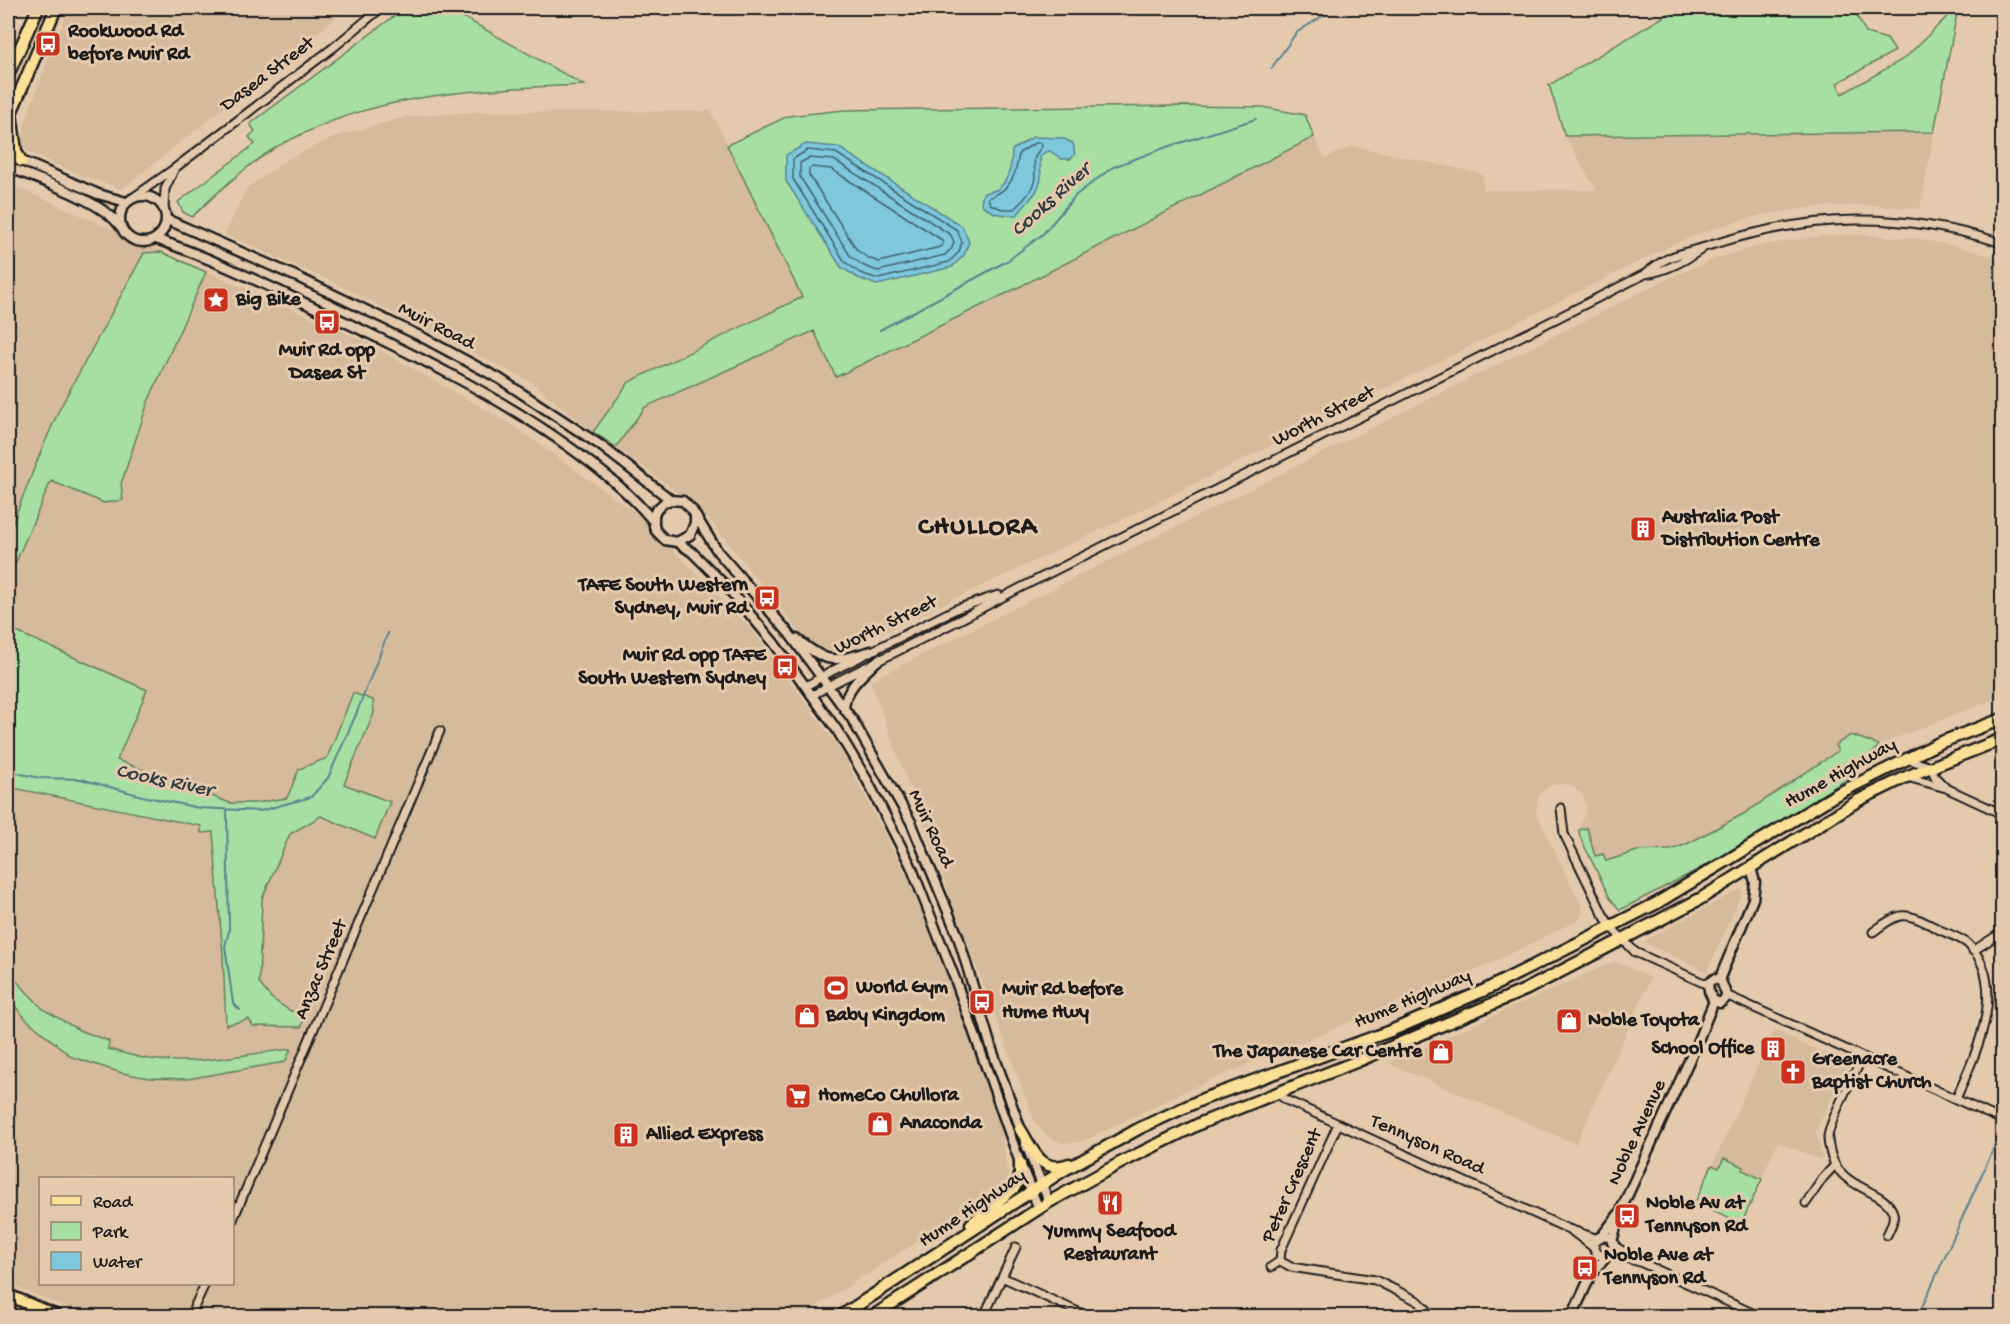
<svg xmlns="http://www.w3.org/2000/svg" width="2010" height="1324" font-family="'Gochi Hand',sans-serif">
  <rect width="100%" height="100%" fill="#e5c9ac"/>
  <filter id="ink" filterUnits="userSpaceOnUse"><feTurbulence type="fractalNoise" baseFrequency=".0167" numOctaves="2"/><feDisplacementMap in="SourceGraphic" scale="12" xChannelSelector="R" yChannelSelector="G"/><feConvolveMatrix kernelMatrix="1 2 1 2 8 2 1 2 1" color-interpolation-filters="sRGB"/></filter>
  <g filter="url(#ink)">
    <path fill="#d5ba9b" fill-rule="evenodd" d="M69,8h279l-226,181 -39,-13 -55,-24 -5,-7 1,-18 5,-16 23,-63z
      M711,111l92,186 -174,84 -36,51 -62,-50 -203,-102 -103,-46 21,-45 42,-30 49,-23 69,-19 66,-5z
      M1934,132l-14,77 -56,-4 -48,2 -55,8 -41,11 -46,18 -538,269 -294,139 -17,-2 -17,-8 -98,-121 -41,-35 -53,-39 29,-40 170,-76 21,45 173,-84 305,-155 11,21 28,-12 130,28 1,16h112l-31,-54z
      M8,183l358,159 145,82 126,90 116,117 88,120 68,129 35,90 56,152 9,60 -207,134h-717l-77,-33zM40,1178h192v106h-192z
      M1851,234l69,5 43,9 39,12v436l-123,49 -20,11 -242,144 -7,-2 -31,-63 1,-9 6,-17 -3,-14 -14,-11 -17,1 -8,5 -6,7 -2,16 47,96 -3,10 -95,47 -293,122 -111,54 -19,1 -17,-8 -11,-15 -164,-439 797,-402 48,-20 44,-13 45,-8z
      M1740,889l3,1 -36,82 -64,-30z
      M1615,961l36,17 -75,166 -188,-81z
      M1774,1030l74,34 -32,67 6,25 -1,4 -43,-18 -37,82 -46,-21z"/>
    <path fill="#a7dfa2" stroke="#627e5f" stroke-width="1.5" d="M405,8h42l137,77c-97,4 -195,6 -284,50 -9,5 -20,9 -28,15 -30,19 -55,43 -80,67l-9,-5 -5,-10 77,-58 -6,-7 6,-6 -5,-7z
      M1678,8h175l13,25 21,6 8,12 -58,32 5,11 63,-36 51,-50h2l-24,124 -369,4 -16,-51z
      M1181,106l81,1 43,8 9,22 -305,155 -173,85 -22,-46 -169,76 -29,40 -23,-15 36,-50 173,-85 -75,-152 61,-29 56,-6z
      M161,252l45,20 -58,130 -27,82 2,16 -19,3 -53,-22 -43,99v-46l34,-85 17,-39 85,-157z
      M8,628l139,62 -30,70 113,43h25l32,-5 12,-29 28,-11 26,-65 20,7 1,13 -30,71 46,18 -15,37 -54,-23 -31,18 -28,65 -3,84 12,15 18,12 16,6 -4,11 -48,-1 -4,-7 -23,6 -3,-69 -10,-124 -12,1v-7l-193,-39z
      M1851,735l28,10 -22,28 -141,87 -96,50 -10,-12 -30,-61 -1,-7 8,-2 8,28 8,-2 3,7 31,-10 34,-1 16,-6 58,-31 93,-62 -3,-6z
      M8,972l35,37 36,21 30,11 -1,8c14,4 27,8 41,10 46,7 96,-5 142,-10l-6,13 -98,17 -38,-1 -27,-5 -50,-16 -46,-38 -18,-21z
      M1724,1158l20,9 -1,3 19,9 -21,45 -46,-21 17,-38 7,3z"/>
    <path fill="#7ec8de" stroke="#578390" stroke-width="1.5" d="M1033,137l29,1 11,5 2,12 -5,4h-8l-12,-8 -5,1 -5,5 1,23 -5,12 -19,23c-14,0 -27,0 -36,-12l2,-10c4,-1 11,-2 15,-4 11,-9 14,-25 14,-39z
      M806,144l32,3 124,79 7,16 -5,13 -12,12 -75,18 -19,-7 -17,-11 -55,-86v-26z"/>
    <g fill="none" stroke-linecap="round" stroke-linejoin="round">
      <path stroke="#43616a" stroke-width="1.5" d="M1035,143h5l2,3c-11,15 -7,13 -7,31 -1,12 -12,24 -21,32h-12l-12,-5 -2,-6c23,-8 28,-22 31,-45z
        M808,150l28,3 121,77 5,12 -3,10 -10,10 -71,17 -18,-6 -15,-11 -52,-83v-20z
        M809,158l25,2 117,75 3,7 -2,6 -7,7 -67,16 -14,-5 -13,-9 -51,-80v-14z
        M812,167l19,2 111,71 1,4 -3,3 -61,15 -11,-4 -11,-8 -48,-75v-6z"/>
      <path stroke="#578390" stroke-width="2" d="M1271,69l25,-36 39,-25
        M880,330l127,-69 36,-27 33,-39 37,-28 54,-20 89,-28
        M8,771l32,7 41,1 61,17 57,12 61,3 51,-14 17,-19 29,-66 31,-79
        M227,810l2,121 -4,15 8,57 7,7
        M1918,1316l82,-182"/>
      <defs>
        <path id="minor" d="M131,199l44,-31 159,-121 47,-39
          M164,209l1,-20 9,-19
          M1645,274c22,-3 39,-13 57,-25
          M806,686l28,-16 122,-61 42,-14
          M813,695l15,-9 135,-68 55,-29 627,-315c24,-21 38,-20 66,-29 101,-32 190,-34 291,-2
          M1907,759l24,8 4,10 9,9
          M1907,777l39,11 56,26
          M1561,808l3,26 39,80 8,13 24,25 73,33
          M1873,932c7,-5 15,-12 24,-15 13,-5 31,7 43,13 9,4 21,8 28,14 42,41 7,111 -12,155
          M1973,951l23,-15
          M1726,995l276,125
          M1863,1057c-9,17 -33,63 -35,80 0,4 1,10 2,14 8,40 56,37 63,62 2,7 -3,15 -6,22
          M1277,1093l9,7 280,128 32,11
          M1806,1203l17,-25 11,-12
          M232,1222l208,-491
          M1573,1232l21,16
          M1613,1245l21,13
          M1610,1254l30,8 119,54
          M1280,1261l11,6 84,13 43,21 15,15
          M1271,1267l9,-6 1,-11 57,-126
          M1002,1277l85,39
          M190,1316l15,-32
          M984,1316l32,-69"/>
        <path id="tertiary" d="M8,155l90,39 28,8
          M8,167c29,12 95,34 112,59
          M120 219a23 23 0 1 1 46 0a23 23 0 1 1-46 0Z
          M166,219l129,57 127,61 78,42 100,66 71,55
          M156,239c58,20 114,48 170,74 85,40 170,81 246,136 30,22 58,44 81,72
          M695,516v7l-5,12 -13,7 -12,-2 -9,-9 -2,-5v-11l2,-5 9,-8 6,-2 12,1 9,9 26,42 70,80 64,87 59,103 47,114 33,111 31,86
          M677,542l15,10 36,36 46,55 63,87 30,50 44,86 44,113 65,184 19,46
          M797,639c32,26 36,23 74,12
          M844,707c3,-21 20,-33 35,-48
          M1714,979l7,2 5,13v4l-6,5 -7,-3 -4,-9 -1,-8z
          M1719,980l34,-81 2,-17 -4,-14
          M1026,1145l23,57
          M1594 1246a10 10 0 1 1 20 0a10 10 0 1 1-20 0Z
          M1601,1237l17,-22
          M1612,1242l8,-30 74,-162 20,-49
          M1572,1316l19,-41 16,-19"/>
        <path id="primary" d="M8,1295l49,21"/>
        <path id="trunk" d="M8,75l30,-67
          M11,113l5,38 5,10
          M8,120l48,-112
          M1020,1129c13,20 20,46 49,35
          M971,1224l43,-36 6,-9v-16
          M841,1316l220,-144 79,-44 63,-29 190,-69 92,-40 172,-87 180,-109 102,-51 63,-24
          M873,1316l176,-114 75,-41 77,-38 157,-62 167,-71 175,-91 159,-99 47,-23 96,-38"/>
      </defs>
      <use href="#minor" stroke="#1c1c1c" stroke-width="11"/>
      <use href="#tertiary" stroke="#1c1c1c" stroke-width="13"/>
      <use href="#primary" stroke="#1c1c1c" stroke-width="15"/>
      <use href="#trunk" stroke="#1c1c1c" stroke-width="15"/>
      <use href="#minor" stroke="#e5c9ac" stroke-width="7"/>
      <use href="#tertiary" stroke="#e5c9ac" stroke-width="8"/>
      <use href="#primary" stroke="#fbdf96" stroke-width="10"/>
      <use href="#trunk" stroke="#fbdf96" stroke-width="10"/>
    </g>
  </g>
  <defs>
    <symbol id="bus-square" viewBox="-11 -11 22 22"><rect x="-9" y="-9" width="18" height="18" rx="4" fill="#c8321e" stroke="#e5c9ac"/><path d="M-5-6H5V4H4V6H2V4H-2V6H-4V4H-5ZM-3.5-4V0h7V-4ZM-3.5 1.2v1.5H-2V1.2ZM2 1.2v1.5H3.5V1.2Z" fill="#fff"/></symbol>
    <symbol id="sight-square" viewBox="-11 -11 22 22"><rect x="-9" y="-9" width="18" height="18" rx="4" fill="#c8321e" stroke="#e5c9ac"/><path d="M0-6L1.8-2.2L6-1.7L2.9 1.2L3.7 5.4L0 3.3L-3.7 5.4L-2.9 1.2L-6-1.7L-1.8-2.2Z" fill="#fff"/></symbol>
    <symbol id="building-square" viewBox="-11 -11 22 22"><rect x="-9" y="-9" width="18" height="18" rx="4" fill="#c8321e" stroke="#e5c9ac"/><path d="M-4-6H4V6H1V3H-1V6H-4ZM-2.5-4.3h1.7v1.8h-1.7ZM.8-4.3h1.7v1.8H.8ZM-2.5-1h1.7V.8h-1.7ZM.8-1h1.7V.8H.8Z" fill="#fff"/></symbol>
    <symbol id="stadium-square" viewBox="-11 -11 22 22"><rect x="-9" y="-9" width="18" height="18" rx="4" fill="#c8321e" stroke="#e5c9ac"/><path d="M0-5a6.5 5 0 1 0 0 10a6.5 5 0 1 0 0-10ZM-3.5-1.8h7v3.6h-7Z" fill="#fff"/></symbol>
    <symbol id="shop-square" viewBox="-11 -11 22 22"><rect x="-9" y="-9" width="18" height="18" rx="4" fill="#c8321e" stroke="#e5c9ac"/><path d="M-5-2.5h2.3a2.7 3.5 0 0 1 5.4 0H5L5.5 6h-11ZM-1.5-2.5h3a1.5 2.3 0 0 0-3 0Z" fill="#fff"/></symbol>
    <symbol id="church-square" viewBox="-11 -11 22 22"><rect x="-9" y="-9" width="18" height="18" rx="4" fill="#c8321e" stroke="#e5c9ac"/><path d="M-1.2-6h2.4v3.5h3.3v2.4h-3.3V6h-2.4V-.1h-3.3v-2.4h3.3Z" fill="#fff"/></symbol>
    <symbol id="supermarket-square" viewBox="-11 -11 22 22"><rect x="-9" y="-9" width="18" height="18" rx="4" fill="#c8321e" stroke="#e5c9ac"/><path d="M-6-5.5h2.5l.6 2H6L4.5 2H-2.5L-4.4-4H-6ZM-1.5 3.2a1.3 1.3 0 1 0 .1 0ZM3 3.2a1.3 1.3 0 1 0 .1 0Z" fill="#fff"/></symbol>
    <symbol id="restaurant-square" viewBox="-11 -11 22 22"><rect x="-9" y="-9" width="18" height="18" rx="4" fill="#c8321e" stroke="#e5c9ac"/><path d="M-5-6h1v4h1v-4h1v4h1v-4h1v5L-1.5 .5V6h-2V.5L-5-1ZM5-6V6H3V1.5H1.5Q1.5-4 5-6Z" fill="#fff"/></symbol>
  </defs>
  <g fill-rule="evenodd">
    <use href="#bus-square" x="33" y="29" width="30" height="30"/>
    <use href="#sight-square" x="201" y="285" width="30" height="30"/>
    <use href="#bus-square" x="312" y="307" width="30" height="30"/>
    <use href="#building-square" x="1628" y="514" width="30" height="30"/>
    <use href="#bus-square" x="752" y="583" width="30" height="30"/>
    <use href="#bus-square" x="770" y="652" width="30" height="30"/>
    <use href="#stadium-square" x="821" y="973" width="30" height="30"/>
    <use href="#bus-square" x="967" y="987" width="30" height="30"/>
    <use href="#shop-square" x="792" y="1001" width="30" height="30"/>
    <use href="#shop-square" x="1554" y="1006" width="30" height="30"/>
    <use href="#building-square" x="1758" y="1034" width="30" height="30"/>
    <use href="#shop-square" x="1426" y="1037" width="30" height="30"/>
    <use href="#church-square" x="1778" y="1057" width="30" height="30"/>
    <use href="#supermarket-square" x="783" y="1081" width="30" height="30"/>
    <use href="#shop-square" x="865" y="1109" width="30" height="30"/>
    <use href="#building-square" x="611" y="1120" width="30" height="30"/>
    <use href="#restaurant-square" x="1095" y="1188" width="30" height="30"/>
    <use href="#bus-square" x="1612" y="1201" width="30" height="30"/>
    <use href="#bus-square" x="1570" y="1253" width="30" height="30"/>
  </g>
  <g text-anchor="middle" dominant-baseline="central" stroke-width="6" stroke-linejoin="round" paint-order="stroke">
    <g font-size="20" font-weight="bold" fill="#1c1c1c" stroke="#e5c9ac" text-anchor="start">
      <text x="68" y="32">Rookwood Rd<tspan x="68" dy="23">before Muir Rd</tspan></text>
      <text x="236" y="300">Big Bike</text>
      <text x="327" y="351" text-anchor="middle">Muir Rd opp<tspan x="327" dy="23">Dasea St</tspan></text>
      <text x="1662" y="518">Australia Post<tspan x="1662" dy="23">Distribution Centre</tspan></text>
      <text x="748" y="586" text-anchor="end">TAFE South Western<tspan x="748" dy="23">Sydney, Muir Rd</tspan></text>
      <text x="766" y="656" text-anchor="end">Muir Rd opp TAFE<tspan x="766" dy="23">South Western Sydney</tspan></text>
      <text x="856" y="988">World Gym</text>
      <text x="1002" y="990">Muir Rd before<tspan x="1002" dy="23">Hume Hwy</tspan></text>
      <text x="826" y="1016">Baby Kingdom</text>
      <text x="1588" y="1021">Noble Toyota</text>
      <text x="1754" y="1049" text-anchor="end">School Office</text>
      <text x="1422" y="1052" text-anchor="end">The Japanese Car Centre</text>
      <text x="1812" y="1060">Greenacre<tspan x="1812" dy="23">Baptist Church</tspan></text>
      <text x="818" y="1096">HomeCo Chullora</text>
      <text x="900" y="1124">Anaconda</text>
      <text x="646" y="1135">Allied Express</text>
      <text x="1646" y="1204">Noble Av at<tspan x="1646" dy="23">Tennyson Rd</tspan></text>
      <text x="1110" y="1232" text-anchor="middle">Yummy Seafood<tspan x="1110" dy="23">Restaurant</tspan></text>
      <text x="1604" y="1256">Noble Ave at<tspan x="1604" dy="23">Tennyson Rd</tspan></text>
    </g>
    <g font-size="20" fill="#1c1c1c" stroke="#e5c9ac">
      <text transform="translate(268 75) rotate(-37)">Dasea Street</text>
      <text transform="translate(436 327) rotate(27)">Muir Road</text>
      <text transform="translate(1324 417) rotate(-27)">Worth Street</text>
      <text transform="translate(886 626) rotate(-26)">Worth Street</text>
      <text transform="translate(1841 774) rotate(-29)">Hume Highway</text>
      <text transform="translate(930 829) rotate(65)">Muir Road</text>
      <text transform="translate(322 970) rotate(-67)">Anzac Street</text>
      <text transform="translate(1413 1000) rotate(-23)">Hume Highway</text>
      <text transform="translate(1638 1133) rotate(-65)">Noble Avenue</text>
      <text transform="translate(1427 1146) rotate(24)">Tennyson Road</text>
      <text transform="translate(1293 1186) rotate(-66)">Peter Crescent</text>
      <text transform="translate(973 1209) rotate(-34)">Hume Highway</text>
    </g>
    <g font-size="21" font-style="italic" fill="#303e43" stroke="#e5c9ac">
      <text transform="translate(1052 201) rotate(-42)">Cooks River</text>
      <text transform="translate(164 782) rotate(12)">Cooks River</text>
    </g>
    <g font-size="26" font-weight="bold" letter-spacing="1.5" fill="#1c1c1c" stroke="#e5c9ac">
      <text x="978" y="528">CHULLORA</text>
    </g>
  </g>
  <rect width="2010" height="1324" fill="none" stroke="#e5c9ac" stroke-width="30"/>
  <rect x="15" y="15" width="1980" height="1294" fill="none" stroke="#1c1c1c" stroke-width="2" filter="url(#ink)"/>
  <rect x="39" y="1177" width="195" height="108" fill="#e5c9ac" stroke="#958472" stroke-width="1.5"/>
  <rect x="51" y="1196" width="30" height="9" fill="#fbdf96" stroke="#958472" stroke-width="1.5"/>
  <text x="93" y="1207" font-size="18" fill="#1c1c1c">Road</text>
  <rect x="51" y="1222" width="30" height="18" fill="#a7dfa2" stroke="#958472" stroke-width="1.5"/>
  <text x="93" y="1237" font-size="18" fill="#1c1c1c">Park</text>
  <rect x="51" y="1252" width="30" height="18" fill="#7ec8de" stroke="#958472" stroke-width="1.5"/>
  <text x="93" y="1267" font-size="18" fill="#1c1c1c">Water</text>
</svg>
